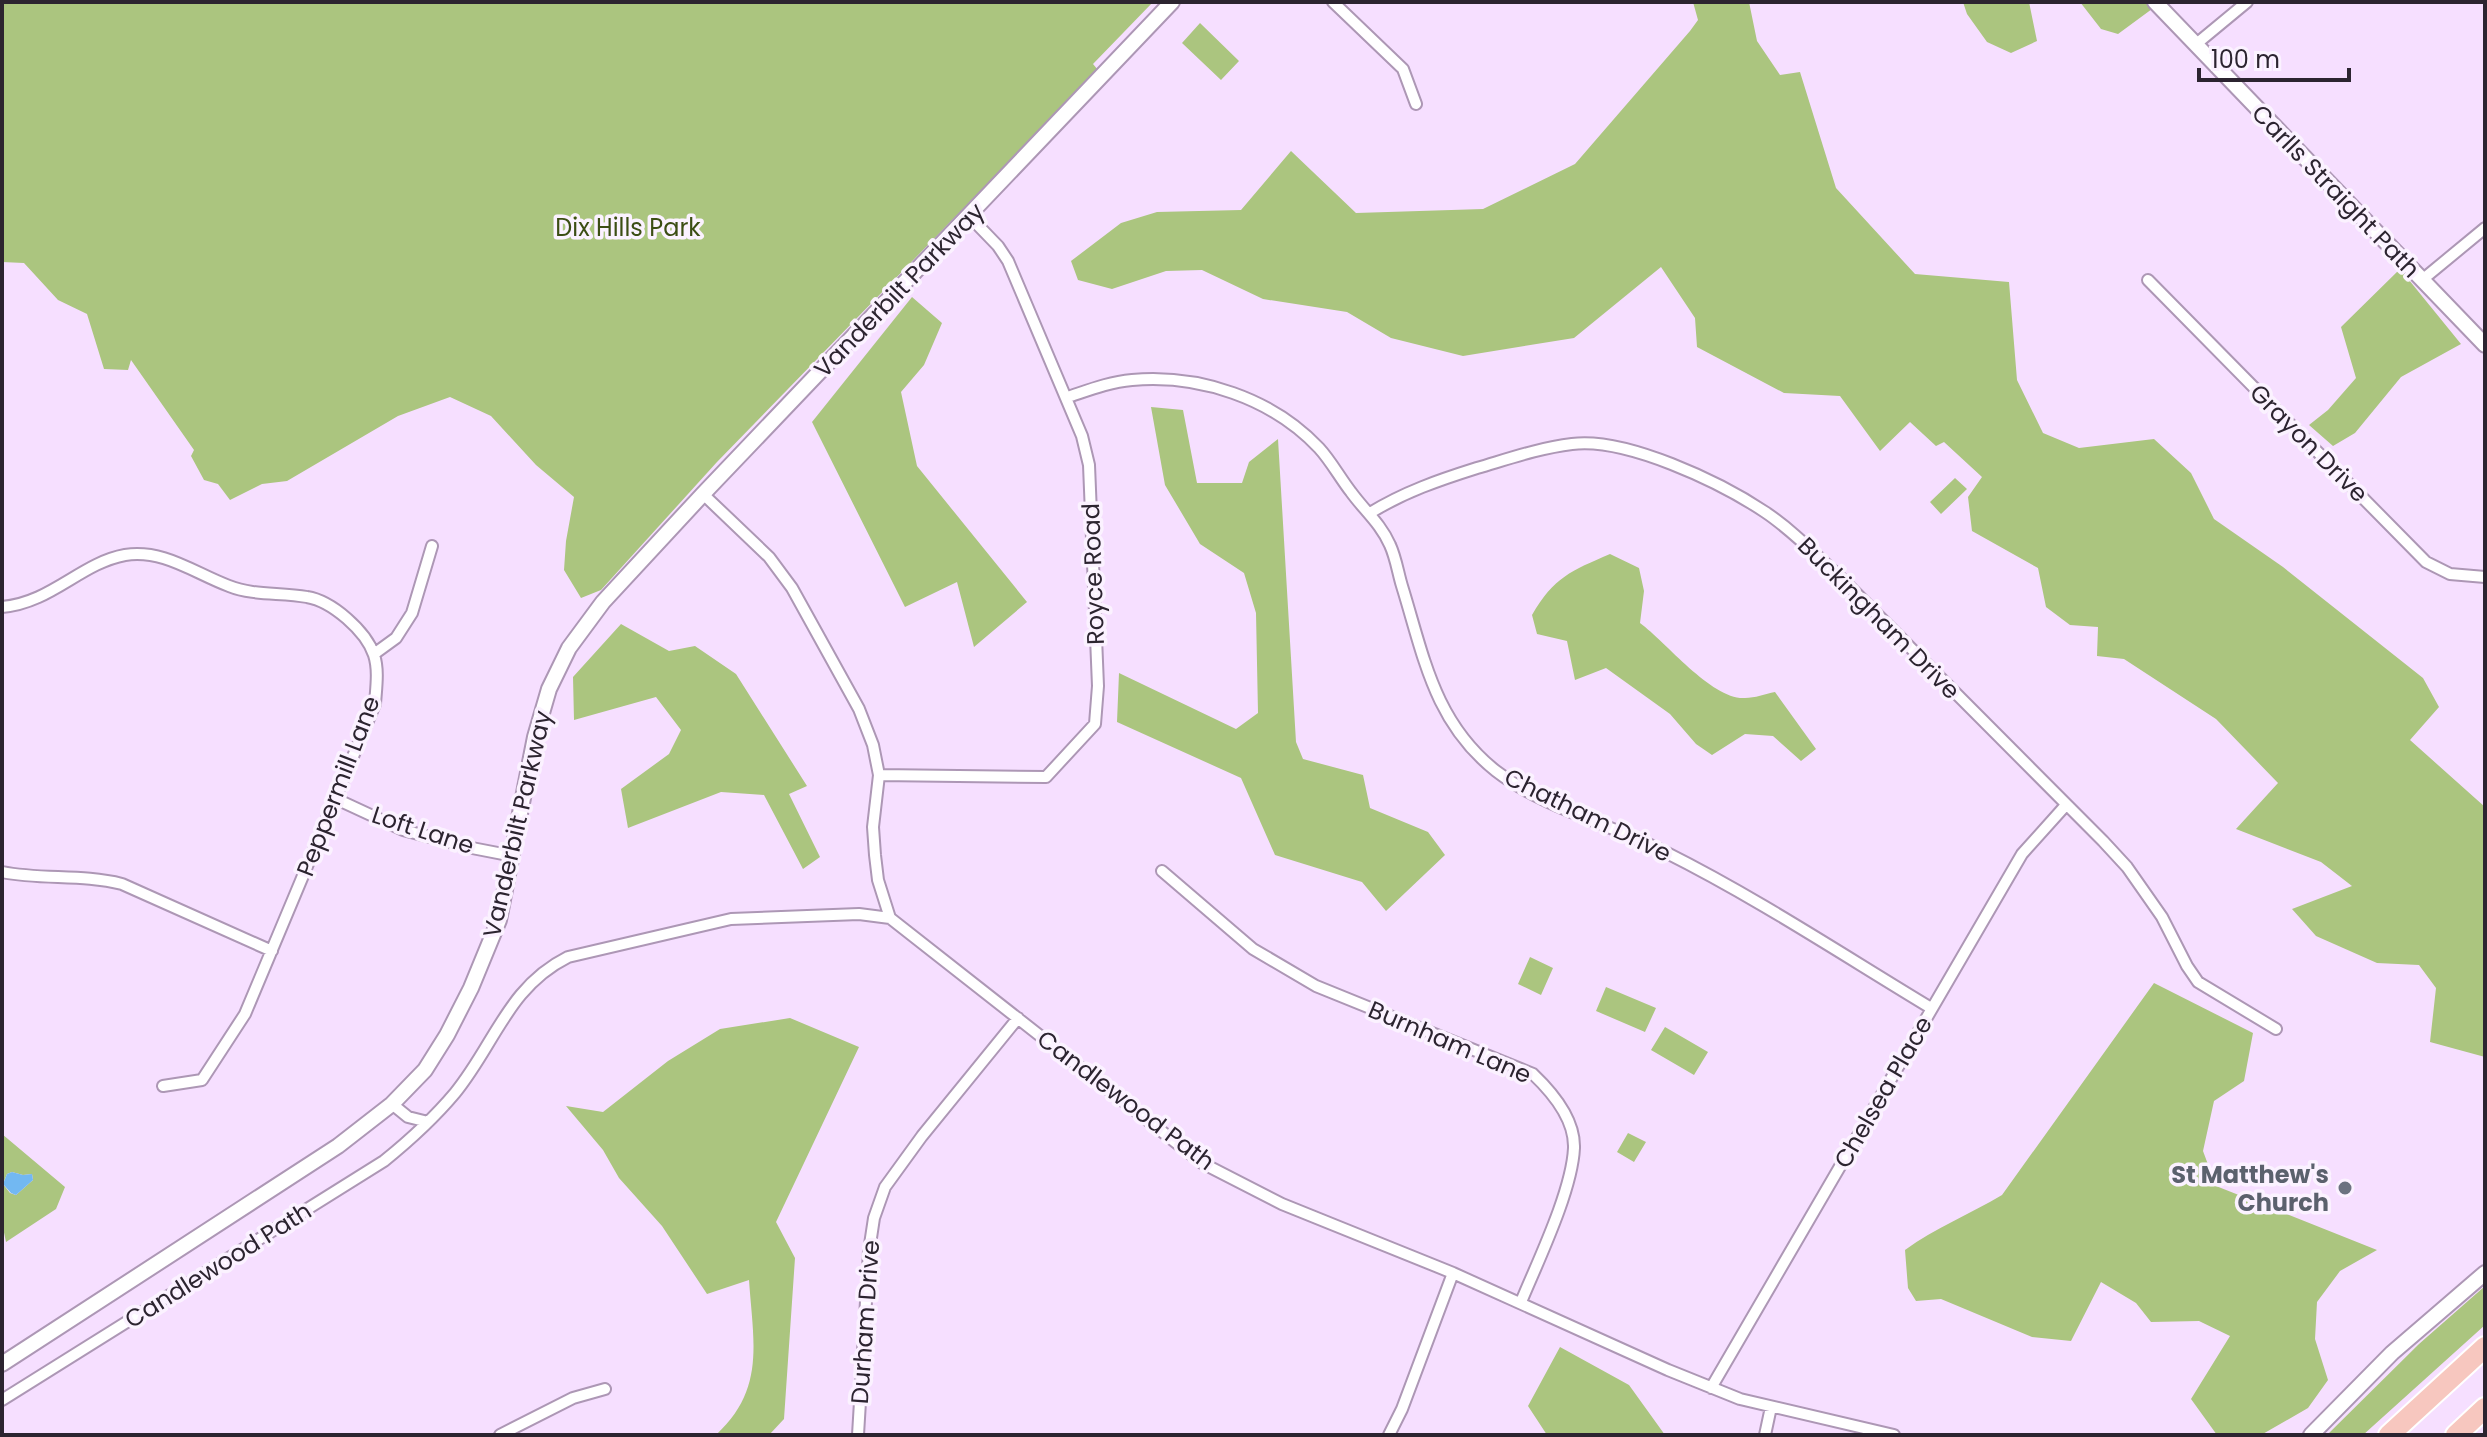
<svg xmlns="http://www.w3.org/2000/svg" width="2487" height="1437" font-family="Poppins,sans-serif">
  <rect width="100%" height="100%" fill="#f6dfff"/>
  <path fill="#abc57f" fill-rule="evenodd" d="M2,2h1151l-60,62 5,6 -381,392 -116,128 -20,8 -17,-28 2,-29 8,-44 -38,-32 -45,-49 -41,-19 -52,19 -111,65 -25,3 -32,16 -12,-16 -14,-4 -13,-24 3,-6 -63,-90 -3,10 -24,-1 -17,-55 -29,-14 -34,-37 -22,-1z
    M1693,2h56l8,39 23,34 20,-3 36,116 79,86 94,8 8,98 26,53 36,15 75,-9 37,34 23,46 69,48 140,111 16,29 -29,33 75,67v250l-55,-15 6,-54 -17,-23 -42,-2 -61,-27 -24,-27 60,-23 -31,-24 -85,-33 42,-46 -62,-64 -92,-60 -27,-3 1,-29 -28,-2 -24,-18 -8,-39 -66,-37 -4,-34 14,-20 -38,-35 -8,4 -26,-24 -30,29 -40,-55 -56,-3 -87,-46 -2,-29 -34,-51 -87,71 -111,18 -72,-18 -44,-26 -84,-13 -61,-29 -36,1 -54,18 -34,-9 -7,-19 50,-38 36,-11 84,-2 50,-59 65,62 127,-4 92,-45 115,-133 8,-11z
    M1963,2h66l8,39 -26,12 -24,-11 -20,-28z
    M2080,2h67l5,7 -34,25 -17,-5z
    M1200,23l39,38 -18,19 -39,-37z
    M2400,269l61,75 -60,33 -46,56 -22,13 -24,-21 19,-15 28,-32 -15,-51z
    M912,297l30,26 -18,42 -23,27 16,74 110,136 -53,45 -17,-65 -52,25 -93,-185z
    M1151,407l32,3 14,73h45l7,-21 29,-23 18,303 7,17 60,16 7,33 58,24 17,23 -59,56 -24,-29 -87,-27 -34,-77 -124,-56 2,-49 117,56 22,-16 -2,-100 -12,-40 -44,-29 -35,-59z
    M1955,478l12,11 -26,25 -11,-12z
    M1610,554l29,14 5,23 -4,32c27,20 72,77 105,75 10,0 20,-4 30,-6l41,57 -15,12 -28,-25 -28,-2 -33,21 -16,-11 -26,-30 -64,-46 -31,12 -8,-39 -30,-7 -5,-19c22,-38 39,-44 78,-61z
    M621,624l48,27 26,-5 41,28 71,112 -18,8 31,63 -17,12 -39,-74 -43,-3 -93,36 -7,-39 48,-35 12,-24 -25,-33 -82,23 -1,-43z
    M1530,957l23,11 -12,27 -23,-11z
    M2154,983l99,50 -9,48 -30,20 -11,50 13,35 161,64 -37,21 -23,31 -2,37 13,41 -20,28 -47,27h-44l-26,-36 39,-63 -31,-15 -48,1 -15,-19 -35,-21 -30,59 -39,-4 -91,-38 -25,2 -8,-13 -3,-38c30,-22 65,-36 97,-55z
    M1606,987l50,21 -11,24 -49,-21z
    M790,1018l69,29 -83,175 19,36 -11,161 -15,16h-53c50,-46 37,-94 33,-155l-42,14 -45,-68 -43,-48 -16,-28 -37,-44 37,6 65,-51 52,-32z
    M1665,1027l43,25 -14,23 -43,-25z
    M1628,1133l18,9 -12,20 -17,-10z
    M2,1134l63,53 -9,22 -50,33 -4,-19zM12,1172l11,3 9,-1 1,6 -17,15 -6,-2 -7,-9 4,-10z
    M2485,1286v39l-122,110h-36l92,-91z
    M1560,1347l69,38 36,50h-118l-19,-29z"/>
  <path fill="#72b8f2" d="M12,1172l11,3 9,-1 1,6 -17,15 -5,-2 -8,-9 4,-10z"/>
  <g fill="none" stroke-linecap="round" stroke-linejoin="round">
    <defs>
      <path id="street" d="M1333,2l70,67 13,35
        M2195,45l52,-43
        M2148,280l278,282 24,12 35,3
        M2422,280l63,-52
        M1068,397c21,-7 41,-15 64,-17 67,-6 140,18 187,68 12,13 21,30 32,44 13,18 30,32 39,53 6,13 8,28 12,41 22,71 32,136 94,185 49,38 115,53 169,81 92,46 178,103 266,156
        M703,494l66,63 23,31 67,121 14,36 6,30 -6,52 2,28 3,25 12,38
        M1370,513c34,-21 69,-33 107,-45 31,-9 62,-20 95,-24 54,-7 148,38 193,68 27,18 50,42 74,64l264,265 24,26 35,50 25,49 11,16 78,47
        M2,607c49,-4 79,-44 123,-52 39,-6 69,18 104,31 25,10 52,6 78,11 25,4 59,34 67,58 5,15 2,34 1,49l-130,310 -43,66 -39,6
        M374,654l22,-16 16,-25 20,-67
        M879,775l167,2 49,-53 3,-38 -9,-221 -7,-29 -74,-175 -10,-15 -29,-30
        M334,798l69,32 69,18 41,8
        M1162,871l91,78 63,37 217,88c20,19 42,45 41,74 -2,43 -36,113 -53,154
        M2,872c40,8 80,2 120,12l150,67
        M392,1104l16,13 20,5
        M1711,1388l311,-534 44,-49
        M2,1400l382,-239c26,-21 50,-43 71,-68 40,-49 53,-106 113,-136l163,-38 128,-5 31,4 312,245 80,41 171,69 215,97 72,29 154,36
        M500,1435l73,-37 32,-9
        M858,1435l11,-184 5,-33 11,-31 37,-51 96,-118
        M1389,1435l13,-26 51,-136
        M1765,1435l6,-28"/>
      <path id="secondary" d="M2155,2l330,343
        M2,1364l336,-218 54,-42 33,-34 22,-35 24,-47 28,-68 36,-183 14,-48 20,-41 34,-46 100,-108 469,-492
        M2311,1435l81,-82 93,-80"/>
      <path id="highway" d="M2389,1435l96,-88
        M2456,1435l29,-27"/>
    </defs>
    <use href="#street" stroke="#ad97b5" stroke-width="14"/>
    <use href="#secondary" stroke="#ad97b5" stroke-width="18"/>
    <use href="#highway" stroke="#fff" stroke-width="24"/>
    <use href="#street" stroke="#fff" stroke-width="10"/>
    <use href="#secondary" stroke="#fff" stroke-width="14"/>
    <use href="#highway" stroke="#f7c7bf" stroke-width="20"/>
  </g>
  <circle fill="#6b7280" stroke="#fbf2ff" stroke-width="3" cx="2345" cy="1188" r="8"/>
  <g text-anchor="middle" dominant-baseline="central" stroke-width="7" stroke-linejoin="round" paint-order="stroke">
    <g font-size="24" fill="#2c2430" stroke="#fbf2ff">
      <text transform="translate(2336 191) rotate(46)">Carlls Straight Path</text>
      <text transform="translate(899 290) rotate(-46)">Vanderbilt Parkway</text>
      <text transform="translate(2309 443) rotate(45)">Grayon Drive</text>
      <text transform="translate(1093 574) rotate(-92)">Royce Road</text>
      <text transform="translate(1879 618) rotate(45)">Buckingham Drive</text>
      <text transform="translate(338 786) rotate(-69)">Peppermill Lane</text>
      <text transform="translate(1588 815) rotate(26)">Chatham Drive</text>
      <text transform="translate(517 824) rotate(-77)">Vanderbilt Parkway</text>
      <text transform="translate(423 830) rotate(18)">Loft Lane</text>
      <text transform="translate(1450 1042) rotate(23)">Burnham Lane</text>
      <text transform="translate(1883 1092) rotate(-60)">Chelsea Place</text>
      <text transform="translate(1126 1100) rotate(37)">Candlewood Path</text>
      <text transform="translate(218 1265) rotate(-32)">Candlewood Path</text>
      <text transform="translate(865 1322) rotate(-86)">Durham Drive</text>
    </g>
    <g font-size="24" fill="#3c4e14" stroke="#fbf2ff">
      <text x="628" y="227">Dix Hills Park</text>
    </g>
    <g font-size="24" font-weight="bold" fill="#5b616d" stroke="#fbf2ff" text-anchor="end">
      <text x="2329" y="1174">St Matthew's<tspan x="2329" dy="28">Church</tspan></text>
    </g>
  </g>
  <rect width="2487" height="1437" fill="none" stroke="#2c2430" stroke-width="8"/>
  <path d="M2199 68v12h150v-12" fill="none" stroke="#2c2430" stroke-width="4"/>
  <text x="2211" y="68" font-size="24" fill="#2c2430" stroke="#fbf2ff" stroke-width="6" paint-order="stroke">100 m</text>
</svg>
